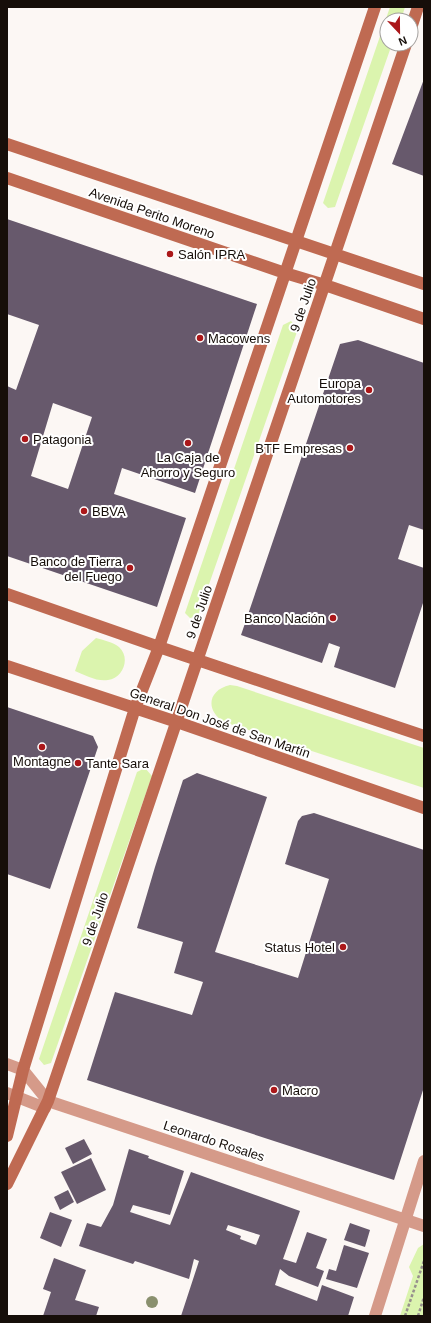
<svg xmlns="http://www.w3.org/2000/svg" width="431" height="1323" font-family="Helvetica,sans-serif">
  <rect width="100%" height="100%" fill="#fcf7f4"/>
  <path fill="#dbf4ae" d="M390,7h15l-4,13h-14v24h5l-57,163 -7,1 -5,-5z
    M291,321l7,8 -100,287 -8,2 -5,-5 98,-288z
    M96,638c7,2 17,4 23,9 12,11 4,31 -11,33 -11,2 -23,-5 -33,-9l7,-20z
    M230,685l7,1 187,62v40l-200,-66c-19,-12 -16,-32 6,-37z
    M145,768l7,8 -101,287 -7,2 -5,-6 98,-287z
    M424,1244v72h-24l13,-40 -4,-9 9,-19z"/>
  <path fill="#67596c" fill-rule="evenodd" d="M424,79v97l-32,-12z
    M7,219l250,85 -62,189 -73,-25 -8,26 72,24 -29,89 -150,-51v-170l9,4 23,-65 -32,-11zM53,403l39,14 -24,72 -37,-13z
    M358,340l66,23v167l-15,-5 -11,34 26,9v32l-29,88 -61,-21 6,-20 -11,-4 -7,20 -81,-28 99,-291z
    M7,707l86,29 5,11 -48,142 -43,-15z
    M197,773l70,24 -52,155 83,26 31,-99 -44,-15 13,-43 4,-5 12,-3 110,37v237l-30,93 -307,-100 28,-88 77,23 11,-33 -29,-9 9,-31 -46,-14 18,-61 28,-87z
    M84,1139l8,15 -19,10 -8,-16z
    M129,1149l20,7 -1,2 36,13 -14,44 -37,-10 -3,7 40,13 21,-53 109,39 -17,48 13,4 11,-31 20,7 -11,29 8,3 -6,16 -29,-11 -9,-7 -5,16 42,16 5,-16 32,12 -6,19h-167l18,-55 -5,-2 -5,20 -54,-18 -2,3 -54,-18 8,-23 14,4 12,-22zM228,1225l32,10 -4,10 -16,-6 1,-3 -15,-6z
    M91,1158l15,32 -29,14 -16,-32z
    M68,1190l6,12 -14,8 -6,-13z
    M50,1212l22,8 -11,27 -21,-9z
    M350,1223l20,7 -5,17 -21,-7z
    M344,1245l25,8 -12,35 -31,-9 3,-10 7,2z
    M54,1258l32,12 -11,30 24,7 -3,9h-53l8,-24 -8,-3z"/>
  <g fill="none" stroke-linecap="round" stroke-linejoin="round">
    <path stroke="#97908d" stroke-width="2.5" stroke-dasharray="3 2" stroke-linecap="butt" d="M405,1316l19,-55
      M418,1316l6,-19"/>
    <path stroke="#d59a89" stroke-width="12" d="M7,1064l16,6 25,31 376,125
      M7,1093l38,15
      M375,1316l49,-155"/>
    <path stroke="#bf6a52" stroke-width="12" d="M411,28l7,-21
      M7,144l417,140
      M7,178l278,95 40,12 99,34
      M7,594l152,53 265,89
      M7,666l170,56 247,86
      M7,1136l16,-66 112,-362 24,-61 216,-640
      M7,1184l41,-83 358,-1057"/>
  </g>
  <circle fill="#8a906e" cx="152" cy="1302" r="6"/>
  <g fill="#ab181a" stroke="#fff" stroke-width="1.5">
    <circle cx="170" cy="254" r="4"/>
    <circle cx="200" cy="338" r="4"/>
    <circle cx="369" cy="390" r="4"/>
    <circle cx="25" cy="439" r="4"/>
    <circle cx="188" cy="443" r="4"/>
    <circle cx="350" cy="448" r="4"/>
    <circle cx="84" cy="511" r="4"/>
    <circle cx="130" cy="568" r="4"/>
    <circle cx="333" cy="618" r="4"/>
    <circle cx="42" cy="747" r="4"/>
    <circle cx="78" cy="763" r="4"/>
    <circle cx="343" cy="947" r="4"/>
    <circle cx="274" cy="1090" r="4"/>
  </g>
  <g text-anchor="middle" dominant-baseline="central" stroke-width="4" stroke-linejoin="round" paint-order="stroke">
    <g font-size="13" fill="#160e09" stroke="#fff">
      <text transform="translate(152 213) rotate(19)">Avenida Perito Moreno</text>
      <text transform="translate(303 305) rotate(-71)">9 de Julio</text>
      <text transform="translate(199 612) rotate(-71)">9 de Julio</text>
      <text transform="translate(220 723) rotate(19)">General Don José de San Martín</text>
      <text transform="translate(95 919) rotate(-71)">9 de Julio</text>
      <text transform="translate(214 1141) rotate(18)">Leonardo Rosales</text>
    </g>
    <g font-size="13" fill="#160e09" stroke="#fff" text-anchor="start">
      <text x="178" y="254">Salón IPRA</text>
      <text x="208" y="338">Macowens</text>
      <text x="361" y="383" text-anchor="end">Europa<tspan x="361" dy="15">Automotores</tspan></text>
      <text x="33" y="439">Patagonia</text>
      <text x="342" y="448" text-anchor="end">BTF Empresas</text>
      <text x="188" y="457" text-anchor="middle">La Caja de<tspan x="188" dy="15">Ahorro y Seguro</tspan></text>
      <text x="92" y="511">BBVA</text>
      <text x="122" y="561" text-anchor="end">Banco de Tierra<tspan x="122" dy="15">del Fuego</tspan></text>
      <text x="325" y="618" text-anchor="end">Banco Nación</text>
      <text x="42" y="761" text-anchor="middle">Montagne</text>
      <text x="86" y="763">Tante Sara</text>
      <text x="335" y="947" text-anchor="end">Status Hotel</text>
      <text x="282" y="1090">Macro</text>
    </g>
  </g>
  <rect width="431" height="1323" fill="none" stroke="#160e09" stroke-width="16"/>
  <g transform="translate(399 32) rotate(158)"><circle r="19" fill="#ffffff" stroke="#a29f9d"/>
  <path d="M0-3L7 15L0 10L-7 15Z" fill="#ab181a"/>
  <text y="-6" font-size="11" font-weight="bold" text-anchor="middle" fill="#160e09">N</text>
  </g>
</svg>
